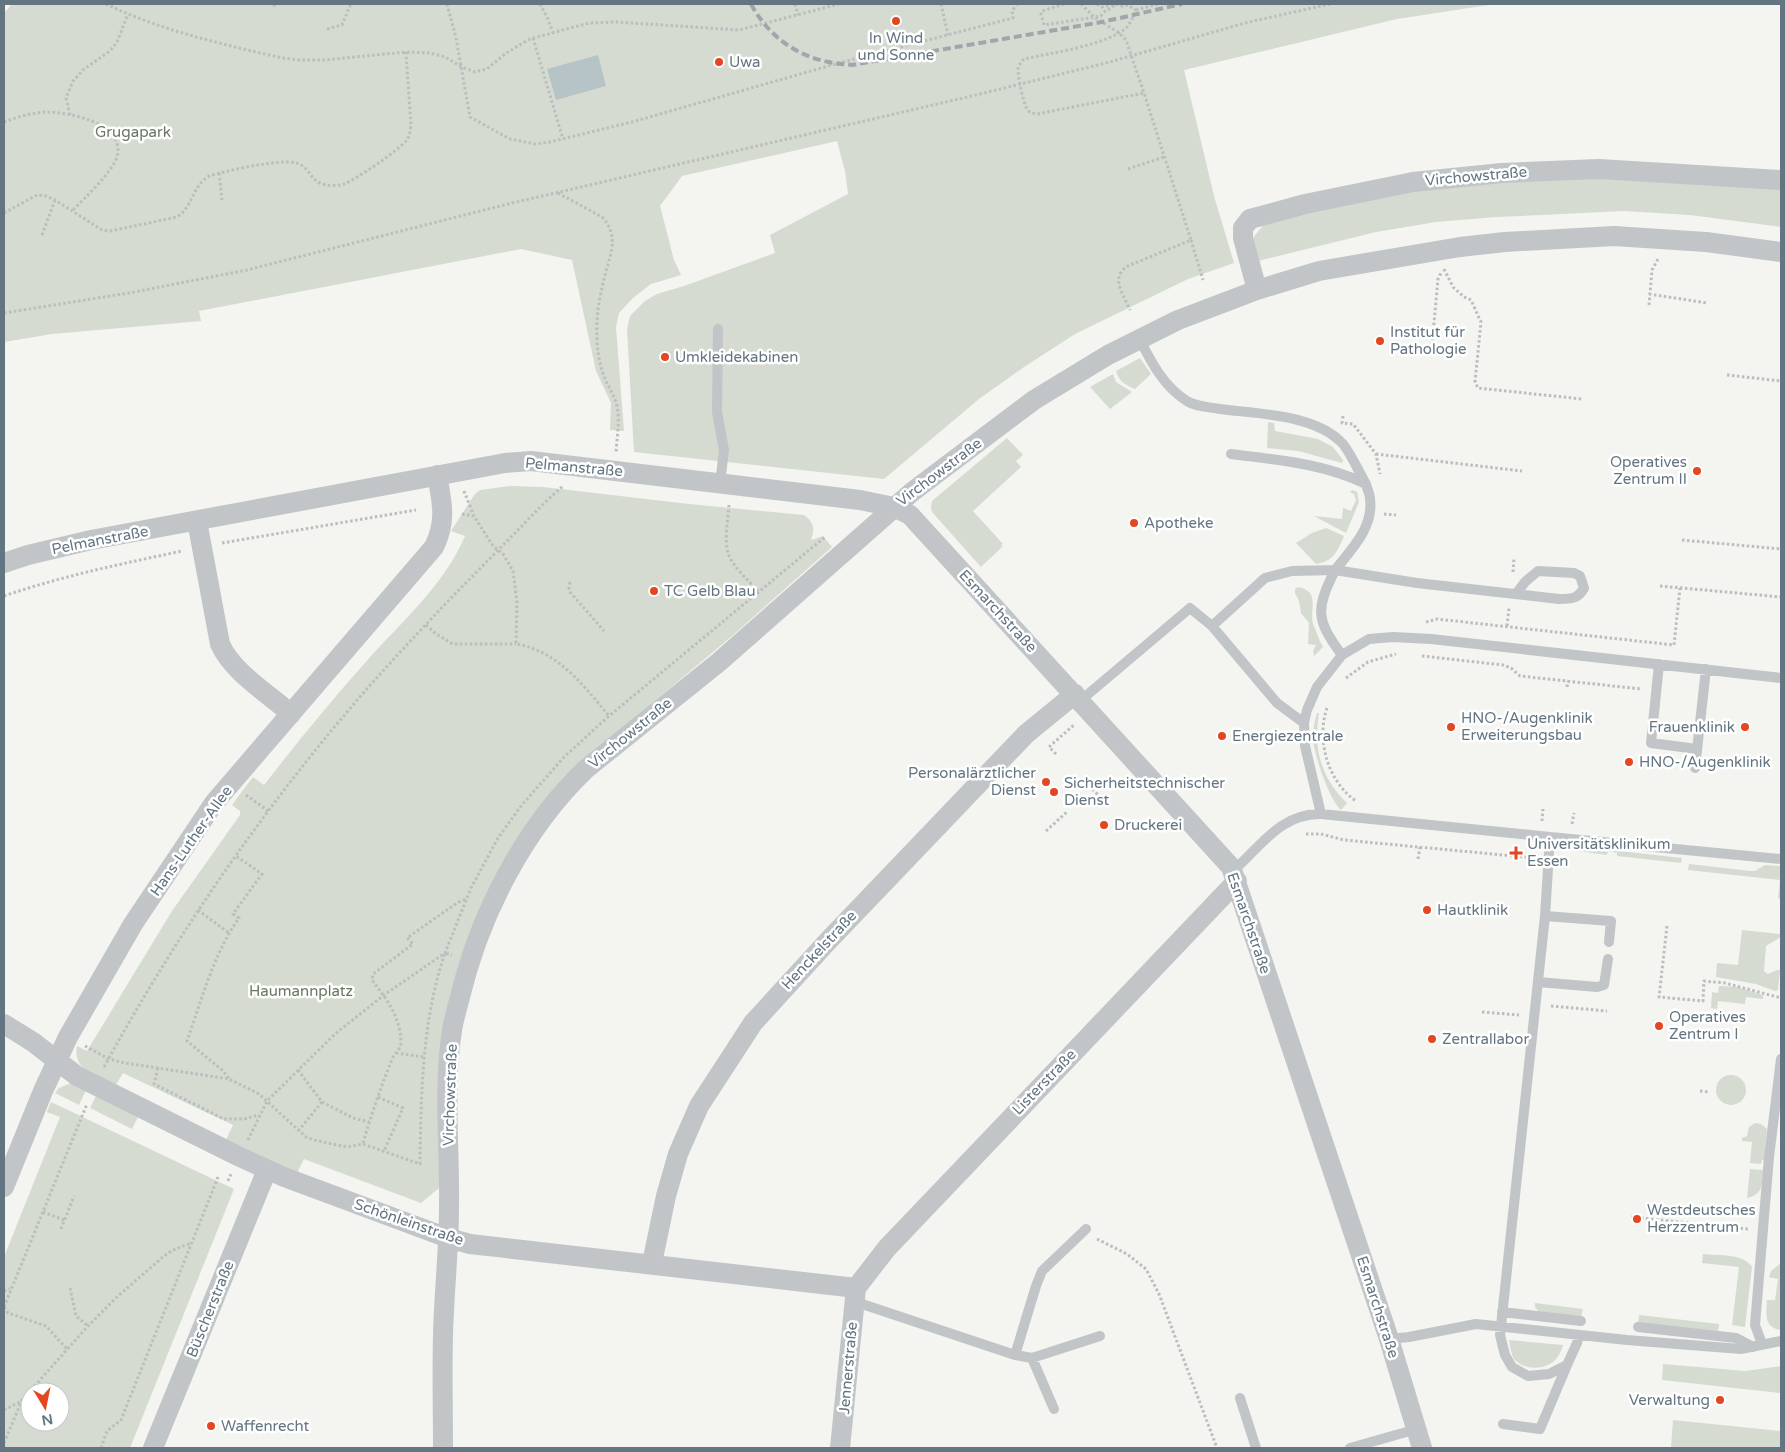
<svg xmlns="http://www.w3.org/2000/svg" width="1785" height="1452" font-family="'Varela Round',sans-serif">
  <rect width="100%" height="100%" fill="#f4f4f0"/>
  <path fill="#d5dbd1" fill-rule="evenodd" d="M12,4h1483l-98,15 -213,51 30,126 20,67 -46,16 -113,55 -51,33 -45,32 -95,80 -250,-27 -7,-123 3,-13 15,-15 12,-7 30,-9 88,-32 -5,-18 78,-41 -3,-23 -8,-30 -155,35 -22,30 14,54 7,15 -30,9 -18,14 -14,15 -3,14 8,104 -14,-1 1,-27 -15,-32 -24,-111 -51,-11 -322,62 2,10 -149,13 -48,8v-329z
    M1592,176l189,13v38l-91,-12 -66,-4 -127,6 -61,5 -60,10 -118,29 -5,-23 11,-14 41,-12 98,-20 82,-10z
    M1140,358l11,16 -16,15c-8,-3 -17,-8 -19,-18z
    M1113,374l3,8 16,10 -22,17 -20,-22z
    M1268,422l6,1 1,8 43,8 15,8 10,13 -1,3 -44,-12 -31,-3z
    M1007,438l16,17 -7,6 5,6 -48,44 30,33 -2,1 1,2 -21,20 -49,-55 -1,-5 1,-6z
    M510,486l33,1 146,17 115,11c10,7 11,14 7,25l12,-4 9,11 -100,89 -126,106 -131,185 -36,226v35l-18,15 -117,-44 -7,14 -72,-31 8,-17 -110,-52 -9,15c-16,-10 -42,-18 -37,-42l10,5 85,-140 68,-96v-4l-8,-6 21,-28 11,8c32,-41 65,-82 100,-121 35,-40 80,-78 101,-128l-14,-5 24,-37 5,-4z
    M1352,490l5,2 2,10 -13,31 -32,-17 28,3 1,-11 8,3 5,-11 -2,-6 -4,-2z
    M1326,528l18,8c-7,16 -10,25 -28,28l-20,-21 16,-10z
    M1298,587c23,4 11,23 15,37 3,7 6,16 10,23l-9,9 -1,-5 3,-6 -8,-1 1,-21 -8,-10 -2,-12 -4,-8v-4z
    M1317,713h2c-6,36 2,65 28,90l-6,7c-12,-11 -26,-53 -28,-70 0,-9 1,-18 4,-27z
    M1577,847h6l99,11 -1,5 -64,-7v-3l-9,-2 -1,4 -30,-4z
    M1689,864l62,7h4l10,-6 16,1v33l-3,-1 2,-18 -92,-10z
    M1742,930l39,4v3l-15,9 -2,25 4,3 9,-4h3l-2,20 -3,1 -19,-7 -40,-7 1,-14 21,2z
    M1719,986l19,1 25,8v4l-17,-2 -1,7 -27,-3 -1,8 -6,-1 1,-16 6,1z
    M1716 1090a15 15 0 1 1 30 0a15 15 0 1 1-30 0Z
    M71,1083l15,7 -7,15 -24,-12 4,-5z
    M96,1096l42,21 -6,12 -42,-21z
    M51,1102l183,87 -104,259h-126v-191l56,-140 -13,-5zM30,1392h30v30h-30z
    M1755,1123l6,1 6,5 -3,31h-2l-1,4 -11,-1 2,-21 -10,-1v-3l5,-2 2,-9z
    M1750,1169l13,1c-1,14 0,25 -16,28z
    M1703,1254c16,2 40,-1 49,13l-7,60 -13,-2 7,-58 -37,-4z
    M1781,1254v76c-17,-2 -15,-16 -14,-30h8l3,-21 -9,-2 2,-6 9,-7z
    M1535,1303l48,6 -2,8 -42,-5 -4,-5z
    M1639,1315l80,9 -1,7 -80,-8z
    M1509,1340l54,5c-2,7 -6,16 -13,19 -10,6 -28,5 -36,-5 -3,-5 -4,-13 -5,-19z
    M1663,1364l82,7 36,-5v27l-119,-13z
    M1673,1420l108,11v17h-110z"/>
  <path fill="#b6c4c7" d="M598,55l8,31 -50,14 -9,-31z"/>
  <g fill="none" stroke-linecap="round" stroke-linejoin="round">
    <path stroke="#bbbdbf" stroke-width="3" stroke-dasharray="2.5 2.5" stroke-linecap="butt" d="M106,4c56,27 116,40 176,54l18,2h25l81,-8 24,1 15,4 17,10 13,5 12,-3 19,-16 24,-14 59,-16 27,-1 123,8 100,-26
      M274,4l1,4
      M447,4l9,34 14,79 40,22 25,5 15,-2 82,-20 207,-59 174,-45 -1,-7 5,-7
      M540,4l7,13 6,16
      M795,4l3,11
      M941,4l7,31
      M1064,4l-22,7 -1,3 3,11 57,-9c3,-7 11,-6 14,-12l7,2 6,-1 8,5c-2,5 -5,12 -9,17 -19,18 -76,26 -103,32 -3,3 -5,6 -6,10 0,8 5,33 9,40 2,4 6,4 10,5l107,-21 47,147 -63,26c-19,11 -4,29 2,44
      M1081,4l13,13 25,16 7,7 18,53
      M1097,4l5,3 13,-3
      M1136,10l22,-6
      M327,29l15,-4 8,-19 -1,-2
      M533,38l30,101
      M70,115l-4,-17 7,-17 11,-12 26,-18 7,-9 11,-28
      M4,122c13,-5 27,-9 41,-10 24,0 81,11 72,45 -4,14 -33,42 -44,53
      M1128,169l36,-12
      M219,173l3,27
      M558,193l44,24c16,17 10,34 4,54 -3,12 -6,25 -8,38 -2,19 -2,43 4,61 3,13 12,23 15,36 3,15 0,31 -1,46
      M4,213l33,-18 9,1 9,4 47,30 8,1 10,-2 57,-12c17,-11 14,-30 32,-41 20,-6 58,-14 79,-14 22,0 19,16 34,22 7,2 16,2 22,0 13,-5 55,-34 63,-44 3,-5 3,-10 4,-15l-5,-73
      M42,235l13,-35
      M1191,240l12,40
      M1444,269l9,18 11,10 7,3 10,22 -6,60 3,6 104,11
      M1649,294l58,9
      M1649,305l3,-35 6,-11
      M4,313l125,-20 118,-23 261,-66 468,-109 134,-33 135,-39 85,-19
      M1432,345l6,-66 4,-8
      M1727,375l54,6
      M1343,416l-1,7 11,1 23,30 4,20
      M1376,454l146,17
      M464,491l10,25
      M729,505c-1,15 -5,34 -1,48 4,13 21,28 30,38
      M462,514l12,2 19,30 10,8 10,17 4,31 -1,42c42,7 68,42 93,72
      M1384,514l12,1
      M1682,540l99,9
      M222,543l194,-33
      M1513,572l1,-14
      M570,582l-1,6 1,4 34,39
      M1660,586l121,11
      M4,596c58,-20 117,-32 178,-45
      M1426,622l11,-3 237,26 6,-57
      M426,625l10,9 17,10h63
      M1507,626l2,-18
      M1422,656l81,9 8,3 9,8 121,13
      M1346,678l22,-16 28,-8
      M1567,687l1,-6
      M1327,708c-11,32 1,74 29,93
      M1056,754l-7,-7 26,-23
      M1081,779l25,23
      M246,795l22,16
      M1542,821l1,-12
      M1572,824l2,-11
      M1046,831l22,-20
      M1306,834h15l23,6 191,18
      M1418,859l2,-12
      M198,910l31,23
      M1667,926l-8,71 44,4 1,-20 21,2 56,15
      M1551,1006l56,5
      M1482,1012l37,3
      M85,1046l24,13 16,4 104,16 30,15 47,43 8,3 33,7 16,-3 57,20c1,-71 2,-143 25,-211l7,2
      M396,1053l28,4
      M104,1067c68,-124 147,-241 238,-349 35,-42 72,-81 109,-120 23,-23 46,-47 69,-70 14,-15 28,-29 43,-42
      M158,1068l-4,16 70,35h20l15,-4
      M298,1070l24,32 -23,28
      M229,1078l-7,-8 -35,-29c15,-42 26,-86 52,-123l-6,-4 29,-40 -26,-18
      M1700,1091l9,1
      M378,1097l25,11 -19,43
      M322,1102l31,16 16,4
      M248,1140l19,-39 68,-67 49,-39 61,-42 26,-65 27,-50 23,-32 43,-49 45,-41 216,-179
      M363,1143c8,-28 18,-56 29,-84 3,-6 9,-10 9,-17 -1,-26 -14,-42 -29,-62l1,-6 40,-30 -6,-6 50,-35 9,-4
      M228,1181l3,-7
      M43,1212l21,8
      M1631,1217l117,12
      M61,1229l13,-33
      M1097,1239l30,15 19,15 13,25 58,154
      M70,1288l6,28 12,10
      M4,1291l6,-2
      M4,1307l83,-203
      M4,1307l4,6 38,13 21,23
      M4,1410l18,-9
      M4,1443l18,-43 66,-74 29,-29 47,-41 9,-6 18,-7
      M101,1448l6,-17 14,-11 97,-243"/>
    <path stroke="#c1c5c8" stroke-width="10" d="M718,329l-1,83 7,38 -4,34
      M1139,338c12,24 25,49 48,63 9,6 23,6 33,8 37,5 96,5 123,35 8,10 16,28 23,40
      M1231,454c46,6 92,9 135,30 1,5 4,10 4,15 4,28 -19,51 -35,71
      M1335,570l82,13 142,16c12,0 19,0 25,-11l-4,-12 -6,-3 -36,-2 -13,11 -9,12
      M1659,664l-8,79 46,6
      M1080,701l110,-93 22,18
      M1304,723l-27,-20 -65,-77 53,-48 27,-7 43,-1c-19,39 -20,49 7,85
      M1695,768l11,-99
      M1321,814l229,23
      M1233,871c27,-24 48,-58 88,-57l-16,-68 -1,-23 3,-13 10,-23 25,-32 27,-16 24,-2 38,2 350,39
      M1545,916l66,5 -2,21
      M1538,982l59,5 7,-2 4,-26
      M853,1301l162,54 17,3 68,-22
      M1502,1312l79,9
      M1638,1327l98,11 17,9
      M1579,1335l-2,8 -10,22 -18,9 -21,2 -16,-9 -7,-12 -5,-20 45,-419 5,-79 231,22
      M1389,1339l20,-2 67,-13 151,16 114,9 40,-8
      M1762,1344l-7,-19 14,-168 12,-98
      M1015,1355l21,-69 6,-15 44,-42
      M1032,1358l22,51
      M1240,1398l16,50
      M1503,1424l37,5 27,-64
      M1350,1448l67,-19"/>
    <path stroke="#c1c5c8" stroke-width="20" d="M1257,290l-14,-52v-10l7,-9 55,-15 108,-22 89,-9 97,-4 182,11
      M197,521l23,123c13,29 48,49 71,70
      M4,563l24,-8 63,-15 414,-77 26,-2 329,39 34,7 16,8 321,352 158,472 33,109
      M4,1024l29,18 44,34 163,81 44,20 164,61 22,6 386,44
      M4,1187l39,-96 25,-54 65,-113 81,-121 220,-256c13,-26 8,-45 3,-72
      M652,1263l14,-67 12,-42 21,-48 54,-83 75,-82 198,-207 49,-40
      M153,1448l114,-278
      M443,1448c0,-37 -1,-75 0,-113 1,-43 6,-85 6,-128 1,-59 -6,-119 3,-177 2,-11 5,-22 8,-33 20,-83 64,-169 126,-228l133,-107 193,-170 122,-92 74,-45 70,-35 79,-30 62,-19 141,-24 45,-5 109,-6 92,6 75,10
      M840,1448l16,-160 31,-40 350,-367"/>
    <path stroke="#a0a7ab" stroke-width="4" stroke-dasharray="8 4" stroke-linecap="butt" d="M751,4c16,30 44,52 78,58 7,2 15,2 23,3l250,-43 80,-18"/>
  </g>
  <g fill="#e34621" stroke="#fff" stroke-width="2">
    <circle cx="896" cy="21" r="5"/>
    <circle cx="719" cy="62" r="5"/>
    <circle cx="1380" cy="341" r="5"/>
    <circle cx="665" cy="357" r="5"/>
    <circle cx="1697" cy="471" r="5"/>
    <circle cx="1134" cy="523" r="5"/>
    <circle cx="654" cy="591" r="5"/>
    <circle cx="1451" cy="727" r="5"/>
    <circle cx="1745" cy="727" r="5"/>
    <circle cx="1222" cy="736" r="5"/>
    <circle cx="1629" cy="762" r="5"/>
    <circle cx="1046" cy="782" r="5"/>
    <circle cx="1054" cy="792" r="5"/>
    <circle cx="1104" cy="825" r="5"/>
    <path d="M1513.5 845.5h5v5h5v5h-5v5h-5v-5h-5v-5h5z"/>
    <circle cx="1427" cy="910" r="5"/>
    <circle cx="1659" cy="1026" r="5"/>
    <circle cx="1432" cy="1039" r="5"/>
    <circle cx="1637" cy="1219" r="5"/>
    <circle cx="1720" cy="1400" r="5"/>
    <circle cx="211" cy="1426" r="5"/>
  </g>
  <g text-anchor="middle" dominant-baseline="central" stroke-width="5" stroke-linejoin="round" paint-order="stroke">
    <g font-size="15" fill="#637581" stroke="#fff" text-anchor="start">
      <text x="896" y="38" text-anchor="middle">In Wind<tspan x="896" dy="17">und Sonne</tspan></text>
      <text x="729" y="62">Uwa</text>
      <text x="1390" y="332">Institut für<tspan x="1390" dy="17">Pathologie</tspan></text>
      <text x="675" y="357">Umkleidekabinen</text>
      <text x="1687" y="462" text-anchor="end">Operatives<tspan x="1687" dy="17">Zentrum II</tspan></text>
      <text x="1144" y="523">Apotheke</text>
      <text x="664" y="591">TC Gelb Blau</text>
      <text x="1461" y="718">HNO-/Augenklinik<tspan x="1461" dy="17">Erweiterungsbau</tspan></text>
      <text x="1735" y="727" text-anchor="end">Frauenklinik</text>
      <text x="1232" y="736">Energiezentrale</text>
      <text x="1639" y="762">HNO-/Augenklinik</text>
      <text x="1036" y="773" text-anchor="end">Personalärztlicher<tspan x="1036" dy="17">Dienst</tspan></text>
      <text x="1064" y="783">Sicherheitstechnischer<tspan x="1064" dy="17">Dienst</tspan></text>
      <text x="1114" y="825">Druckerei</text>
      <text x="1527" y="844">Universitätsklinikum<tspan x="1527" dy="17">Essen</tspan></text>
      <text x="1437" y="910">Hautklinik</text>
      <text x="1669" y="1017">Operatives<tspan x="1669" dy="17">Zentrum I</tspan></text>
      <text x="1442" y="1039">Zentrallabor</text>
      <text x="1647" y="1210">Westdeutsches<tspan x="1647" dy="17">Herzzentrum</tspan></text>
      <text x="1710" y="1400" text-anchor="end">Verwaltung</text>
      <text x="221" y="1426">Waffenrecht</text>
    </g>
    <g font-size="15" fill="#677862" stroke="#fff">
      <text x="133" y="132">Grugapark</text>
      <text x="301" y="991">Haumannplatz</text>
    </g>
    <g font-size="15" fill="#637581" stroke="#fff">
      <text transform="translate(1476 176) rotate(-5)">Virchowstraße</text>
      <text transform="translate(574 467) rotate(5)">Pelmanstraße</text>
      <text transform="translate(939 472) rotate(-37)">Virchowstraße</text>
      <text transform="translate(100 540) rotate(-11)">Pelmanstraße</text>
      <text transform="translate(998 611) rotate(47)">Esmarchstraße</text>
      <text transform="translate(630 733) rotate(-39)">Virchowstraße</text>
      <text transform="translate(191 841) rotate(-55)">Hans-Luther-Allee</text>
      <text transform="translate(1249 923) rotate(71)">Esmarchstraße</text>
      <text transform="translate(819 950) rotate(-47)">Henckelstraße</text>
      <text transform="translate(1044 1082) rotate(-46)">Listerstraße</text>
      <text transform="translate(450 1095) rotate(-88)">Virchowstraße</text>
      <text transform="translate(409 1222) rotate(19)">Schönleinstraße</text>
      <text transform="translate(1378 1307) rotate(72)">Esmarchstraße</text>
      <text transform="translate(210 1309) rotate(-68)">Büscherstraße</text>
      <text transform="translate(848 1368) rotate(-85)">Jennerstraße</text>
    </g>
  </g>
  <rect width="1785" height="1452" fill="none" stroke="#637581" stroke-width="10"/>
  <g transform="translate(45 1407) rotate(170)"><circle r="24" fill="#ffffff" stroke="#c1c8cd"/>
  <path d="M0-4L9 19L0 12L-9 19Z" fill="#e34621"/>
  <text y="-8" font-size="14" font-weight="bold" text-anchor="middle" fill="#637581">N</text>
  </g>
</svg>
